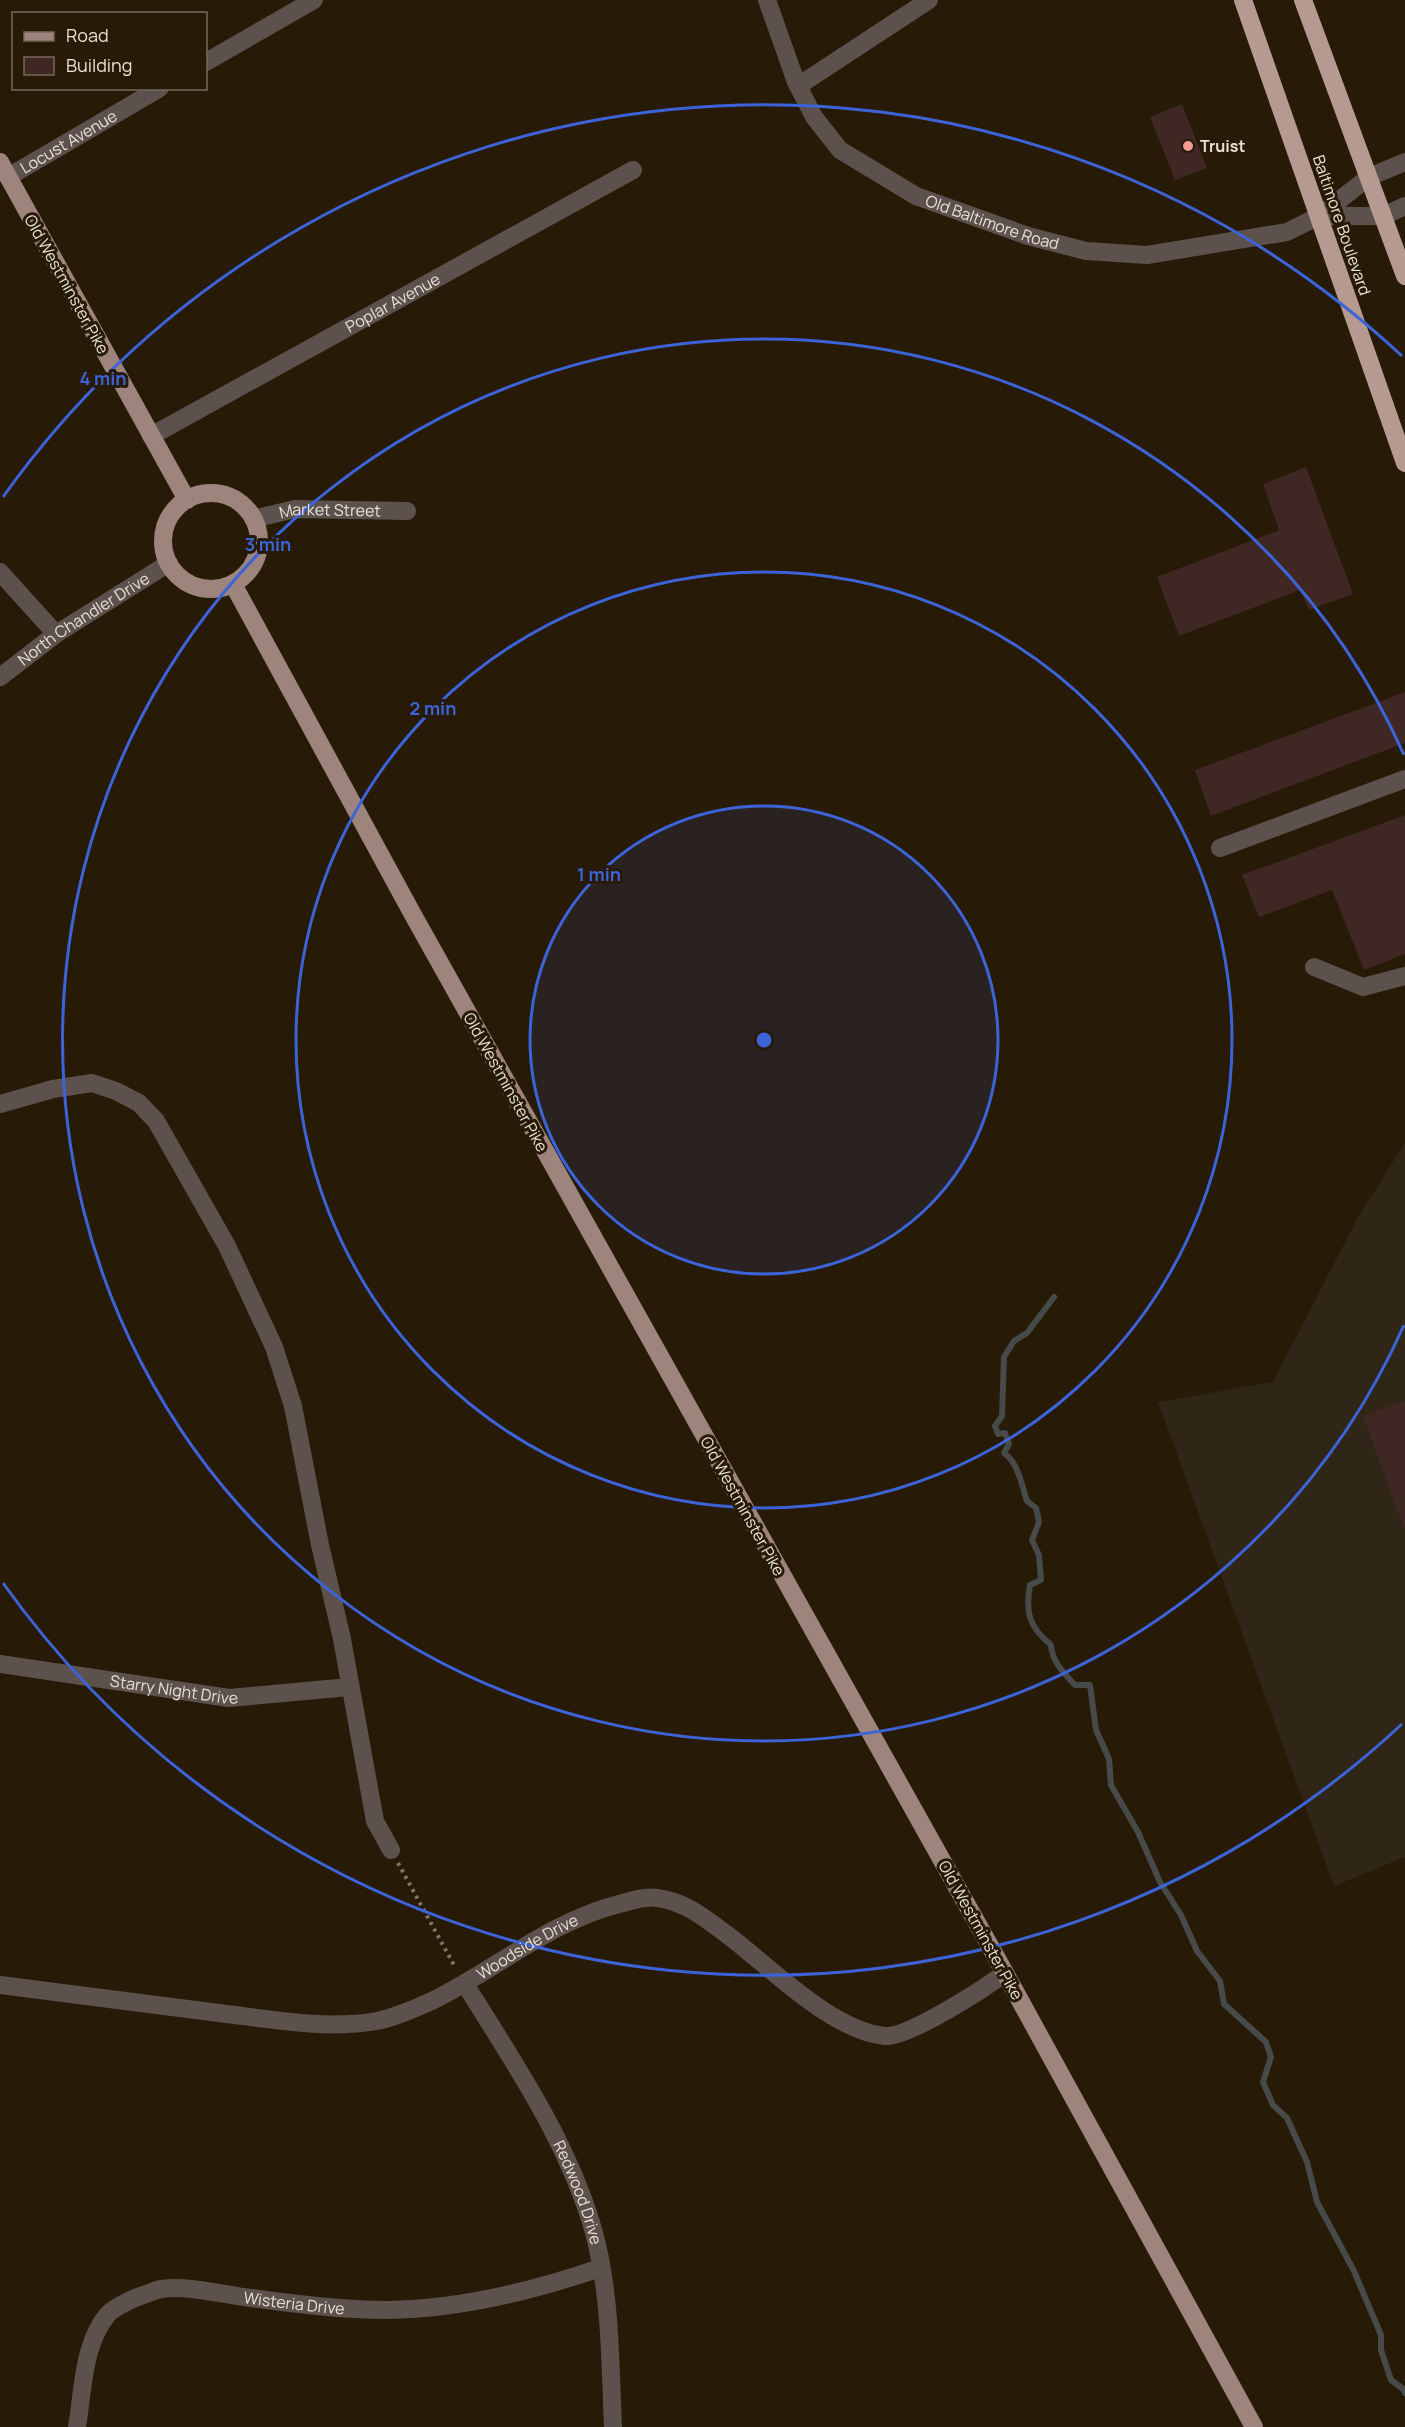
<svg xmlns="http://www.w3.org/2000/svg" width="1405" height="2427" font-family="Manrope,sans-serif">
  <rect width="100%" height="100%" fill="#271a07"/>
  <path fill="#2f2617" d="M1405,1143v714l-71,29 -176,-484 115,-20 85,-165z"/>
  <g fill="none" stroke-linecap="round" stroke-linejoin="round">
    <path stroke="#464a49" stroke-width="6" d="M1054,1297l-27,36 -13,8 -10,16 -2,59 -7,10 3,8 7,-1 4,11 -5,9c14,9 18,33 23,48l9,7 3,14 -7,18 7,15 2,25 -11,5c-5,27 -1,42 21,60 1,17 13,28 24,40h15l6,45 13,29 2,26 27,47 22,50 21,33 16,36 23,30 4,23 42,38 5,15 -8,25 10,23 14,13 20,44 10,40 37,69 27,64v15l10,30 12,9 2,4"/>
  </g>
  <path fill="#3f2723" d="M1182,104l25,64 -32,12 -25,-63z
    M1306,467l47,127 -44,16 -9,-20 -121,46 -22,-59 122,-47 -16,-46z
    M1405,692v51l-194,73 -16,-46z
    M1405,815v139l-41,16 -32,-80 -73,27 -17,-42z
    M1405,1401v125h-2l-40,-110z"/>
  <g fill="none" stroke-linecap="round" stroke-linejoin="round">
    <path stroke="#817666" stroke-width="4" stroke-dasharray="3 4.5" stroke-linecap="butt" d="M398,1863l57,104"/>
    <g stroke="#5c514d" stroke-width="18">
      <path id="s1" d="M767,0l29,82 18,35 26,33 76,46 112,40 58,15 61,4 140,-23 32,-16 50,-39 36,-15"/>
      <path d="M206,62l108,-62"/>
      <path d="M798,86l131,-86"/>
      <path id="s2" d="M8,177l152,-89"/>
      <path d="M1319,216h64l22,-10"/>
      <path id="s3" d="M151,436l482,-266"/>
      <path id="s4" d="M253,519l42,-10 112,2"/>
      <path d="M0,572l56,62"/>
      <path id="s5" d="M0,677l56,-43 113,-71"/>
      <path d="M1220,848l185,-69"/>
      <path d="M1314,967l49,20 42,-11"/>
      <path d="M0,1104l53,-15 39,-6 24,8 23,12 17,18 71,125 47,101 19,59 27,139 22,94 33,182 16,29"/>
      <path id="s6" d="M0,1664l229,34 120,-11"/>
      <path id="s7" d="M465,1984c48,77 102,156 128,245 18,64 17,132 20,198"/>
      <path id="s8" d="M0,1985c73,9 146,19 219,28 51,6 106,17 158,8 20,-4 39,-13 57,-21 62,-31 117,-79 185,-96 12,-3 26,-8 38,-6 28,3 50,22 72,38 42,32 103,95 156,100 23,2 100,-48 120,-63"/>
      <path id="s9" d="M77,2427c6,-36 6,-84 31,-113 7,-7 18,-12 27,-16 9,-3 18,-7 26,-9 29,-4 62,6 90,9 45,6 91,12 136,12 72,-1 146,-19 213,-42"/>
    </g>
    <path stroke="#9d847d" stroke-width="18" d="M0,162l187,338
      M163 541a48 48 0 1 1 96 0a48 48 0 1 1-96 0Z
      M233,584l179,329 593,1060 249,454"/>
    <path stroke="#b69990" stroke-width="18" d="M1243,0l162,463
      M1303,0l102,276"/>
  </g>
  <circle cx="764" cy="1040" r="234" fill="#3c64d8" fill-opacity=".12"/>
  <g fill="none" stroke="#3c64d8" stroke-width="3">
    <circle cx="764" cy="1040" r="234"/>
    <circle cx="764" cy="1040" r="468"/>
    <path d="M1404 1325A701 701 0 1 1 1404 755"/>
    <path d="M1402 1724A935 935 0 0 1 3 1583M3 497A935 935 0 0 1 1402 356"/>
  </g>
  <circle fill="#f59c95" stroke="#271a07" stroke-width="2" cx="1188" cy="146" r="6"/>
  <g text-anchor="middle" dominant-baseline="central" stroke-width="6" stroke-linejoin="round" paint-order="stroke">
    <g font-size="16" fill="#eae1d5" stroke="#271a07">
      <text stroke="none"><textPath href="#s2" startOffset="70">Locust Avenue</textPath></text>
      <text stroke="none"><textPath href="#s1" startOffset="338">Old Baltimore Road</textPath></text>
      <text transform="translate(1342 225) rotate(71)">Baltimore Boulevard</text>
      <text transform="translate(67 284) rotate(61)">Old Westminster Pike</text>
      <text stroke="none"><textPath href="#s3" startOffset="276">Poplar Avenue</textPath></text>
      <text stroke="none"><textPath href="#s4" startOffset="78">Market Street</textPath></text>
      <text stroke="none"><textPath href="#s5" startOffset="102">North Chandler Drive</textPath></text>
      <text transform="translate(506 1082) rotate(61)">Old Westminster Pike</text>
      <text transform="translate(743 1506) rotate(61)">Old Westminster Pike</text>
      <text stroke="none"><textPath href="#s6" startOffset="176">Starry Night Drive</textPath></text>
      <text transform="translate(981 1930) rotate(61)">Old Westminster Pike</text>
      <text stroke="none"><textPath href="#s8" startOffset="548">Woodside Drive</textPath></text>
      <text stroke="none"><textPath href="#s7" startOffset="238">Redwood Drive</textPath></text>
      <text stroke="none"><textPath href="#s9" startOffset="312">Wisteria Drive</textPath></text>
    </g>
    <g font-size="16" font-weight="bold" fill="#eae1d5" stroke="#271a07" text-anchor="start">
      <text x="1200" y="146">Truist</text>
    </g>
  </g>
  <circle cx="764" cy="1040" r="9" fill="#3c64d8" stroke="#271a07" stroke-width="3"/>
  <g font-size="18" text-anchor="middle" font-weight="bold" fill="#3c64d8" stroke="#271a07" stroke-width="6" stroke-linejoin="round" paint-order="stroke">
    <text x="103" y="385">4 min</text>
    <text x="268" y="551">3 min</text>
    <text x="433" y="715">2 min</text>
    <text x="599" y="881">1 min</text>
  </g>
  <rect x="12" y="12" width="195" height="78" fill="#271a07" stroke="#756a59" stroke-width="1.5"/>
  <rect x="24" y="32" width="30" height="9" fill="#9d847d" stroke="#756a59" stroke-width="1.5"/>
  <text x="66" y="42" font-size="18" fill="#eae1d5">Road</text>
  <rect x="24" y="57" width="30" height="18" fill="#3f2723" stroke="#756a59" stroke-width="1.5"/>
  <text x="66" y="72" font-size="18" fill="#eae1d5">Building</text>
</svg>
